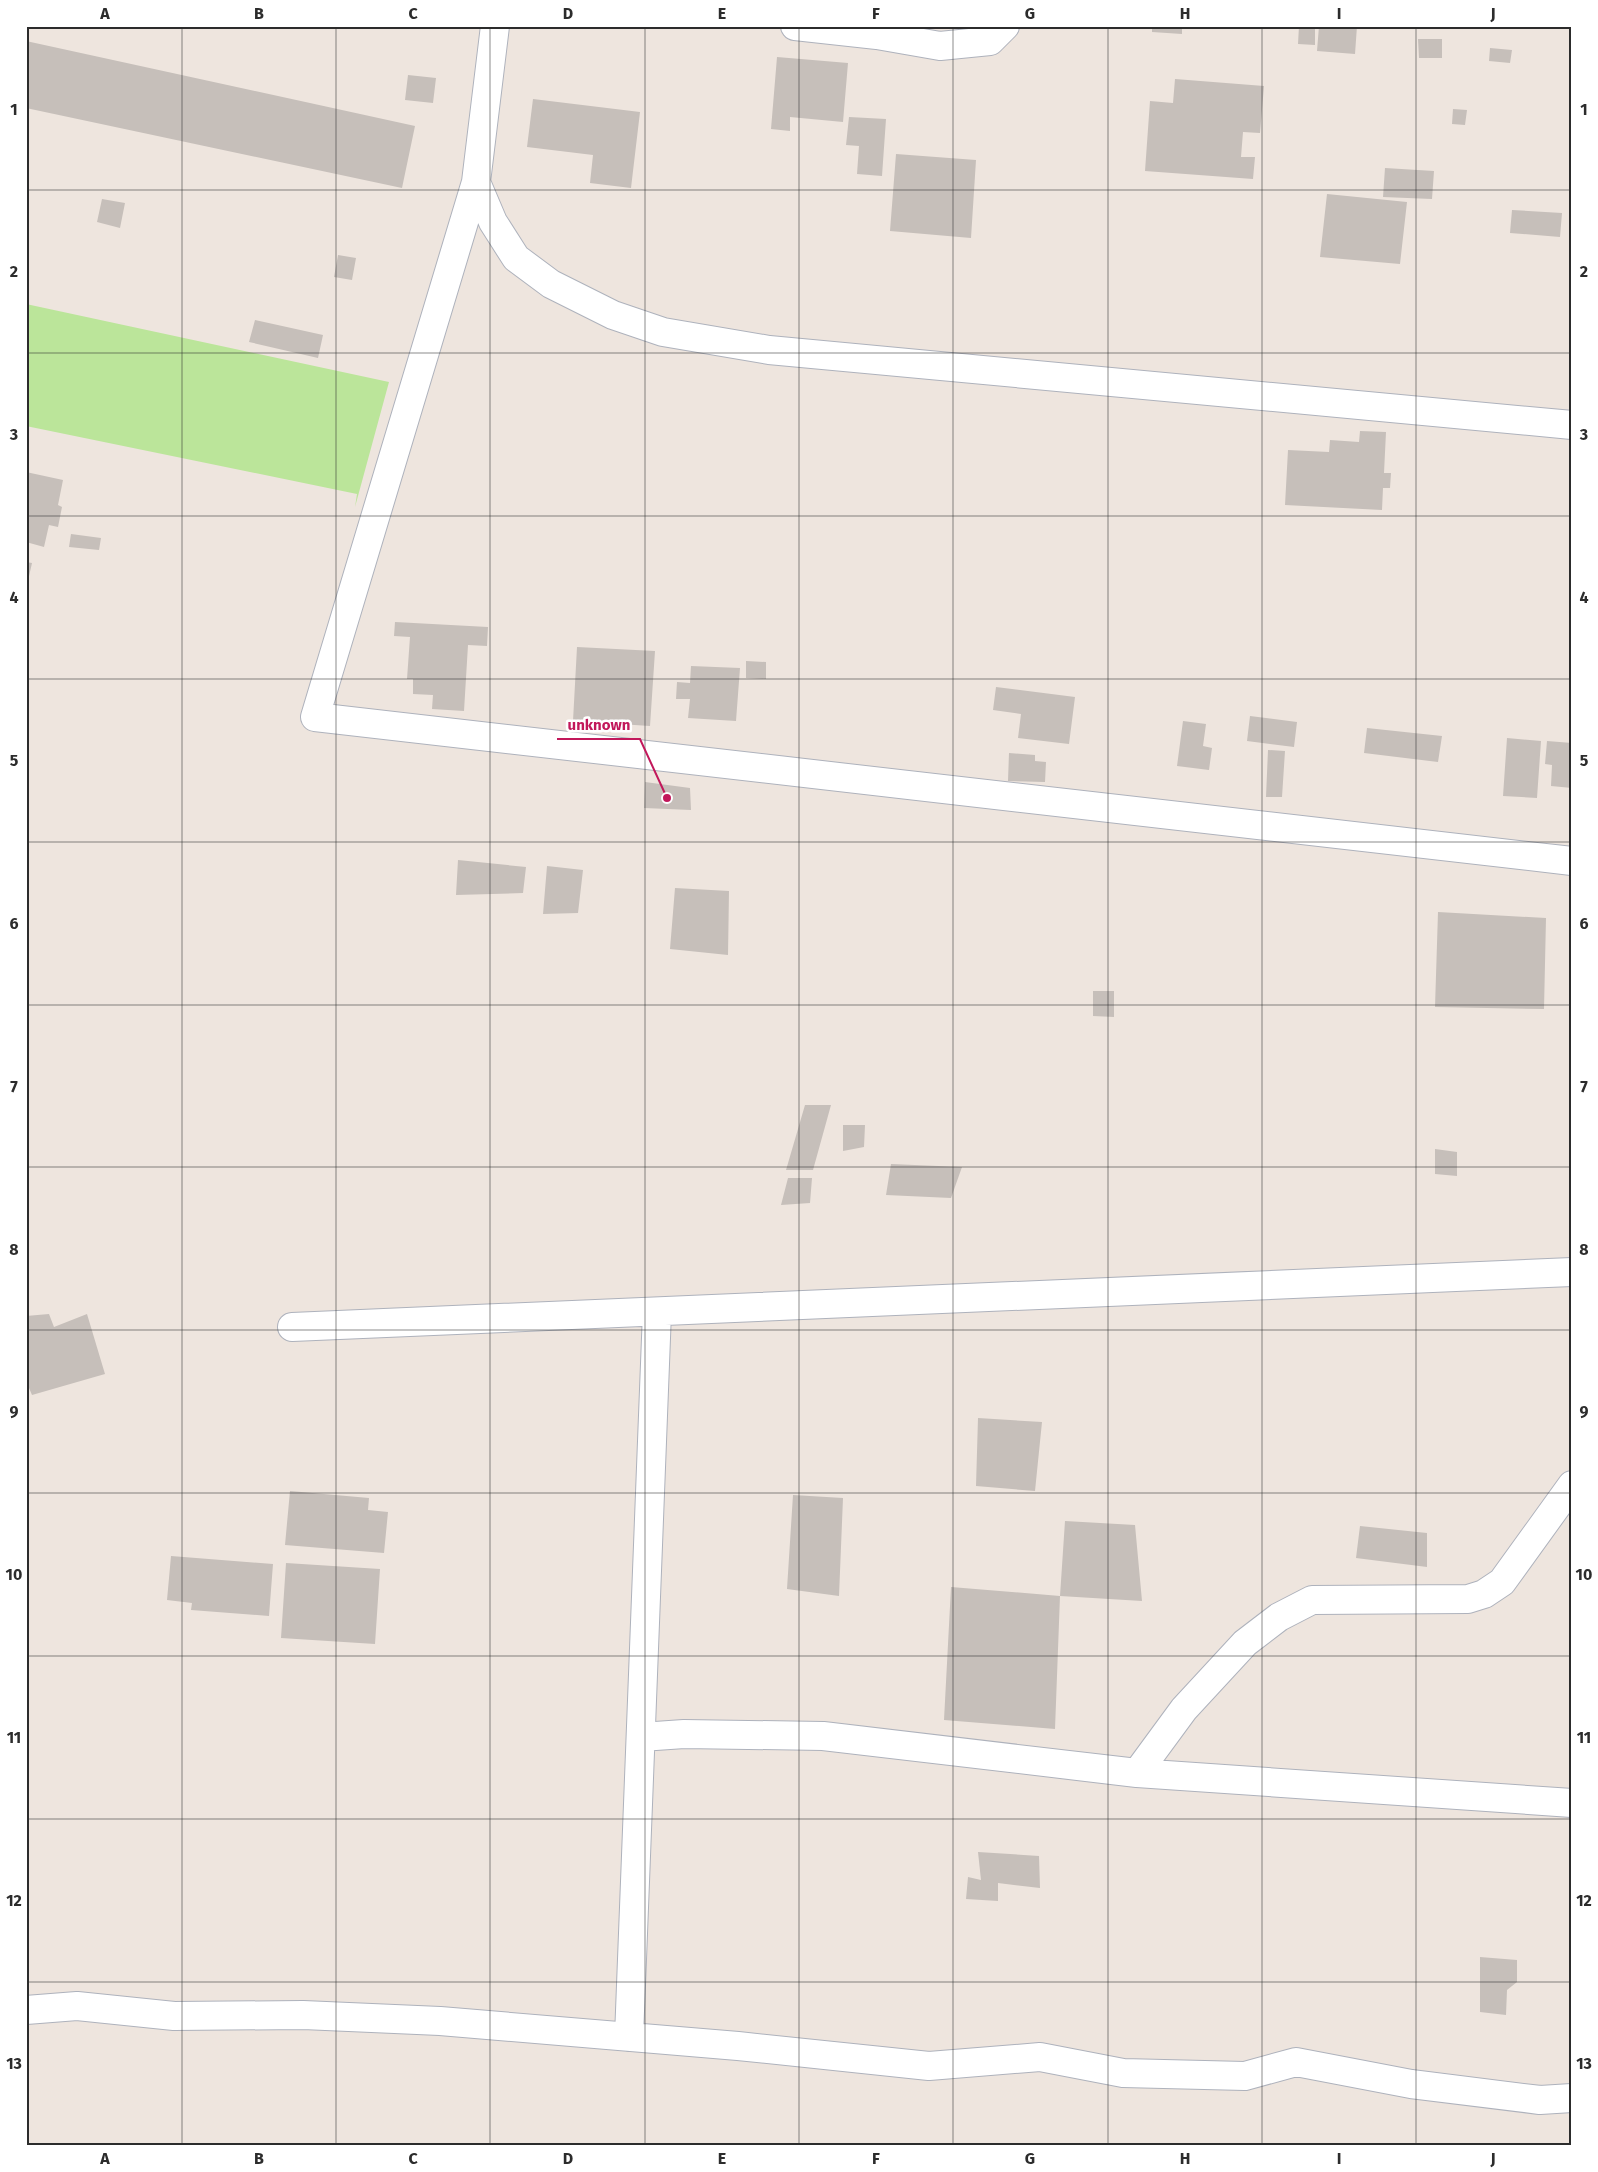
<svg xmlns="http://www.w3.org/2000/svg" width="1598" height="2172" font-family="'Fira Sans',sans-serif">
  <rect width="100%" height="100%" fill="#eee5de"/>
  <path fill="#bbe59a" d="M26,304l363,78 -34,125 2,-13 -331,-68z"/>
  <path fill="#c6bfba" d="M1152,26h30v8l-30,-2z
    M1299,26h16v19l-17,-1z
    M1319,26h38l-2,28 -38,-3z
    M1418,39h24v19h-23z
    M26,41l389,85 -13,62 -376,-80z
    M1490,48l22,2 -2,13 -21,-2z
    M777,57l71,6 -5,59 -53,-5v14l-19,-2z
    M408,75l28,3 -3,25 -28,-3z
    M1175,79l89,7 -4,47 -17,-1 -2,25h14l-2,22 -108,-8 5,-70 23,2z
    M533,99l107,13 -9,76 -41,-5 3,-28 -66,-8z
    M1453,109l14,1 -2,15 -13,-1z
    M849,117l37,2 -4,57 -25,-2 2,-28 -13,-1z
    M896,154l80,6 -5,78 -81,-7z
    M1385,168l49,3 -2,28 -49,-2z
    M1327,194l80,8 -7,62 -80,-7z
    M102,199l23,4 -5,25 -23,-6z
    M1512,210l50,3 -2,24 -50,-4z
    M338,255l18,3 -4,22 -18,-3z
    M255,320l68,15 -5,23 -69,-16z
    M1360,431l26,1 -2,41h7l-1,15h-7l-1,22 -97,-5 3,-55 41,2 1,-12 29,2z
    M26,472l37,8 -5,25 4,2 -4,20 -9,-2 -5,22 -18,-5z
    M71,534l30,4 -2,12 -30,-3z
    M26,562l6,1 -5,22h-1z
    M395,622l93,5 -1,19 -19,-1 -4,66 -32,-2 1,-14 -20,-1v-15h-6l3,-42 -16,-1z
    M577,647l78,4 -5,75 -77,-5z
    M746,661l20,1v17l-20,-1z
    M691,666l49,2 -4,53 -48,-3 2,-19h-14l1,-17 13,1z
    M996,687l79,10 -6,47 -51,-6 3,-24 -28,-4z
    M1250,716l47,6 -3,25 -47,-6z
    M1183,721l23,3 -3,22 9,2 -3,22 -32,-4z
    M1367,728l75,8 -4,26 -74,-9z
    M1507,738l34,3 -4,57 -34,-2z
    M1547,741l25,2v45l-21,-2 1,-21 -7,-1z
    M1268,750l17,1 -3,46h-16z
    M1009,753l26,2v6l11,1 -1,20 -37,-1z
    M645,782l45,6 1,22 -47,-2z
    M458,860l68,7 -3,26 -67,2z
    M547,866l36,4 -5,43 -35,1z
    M675,888l54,3 -1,64 -58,-6z
    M1438,912l108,6 -2,91 -109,-2z
    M1093,991h21v26l-21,-1z
    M805,1105h26l-18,65h-27z
    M843,1125h22l-1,22 -21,4z
    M1435,1149l22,3v24l-22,-2z
    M891,1164l71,3 -11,31 -65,-3z
    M788,1178h24l-2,25 -29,2z
    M49,1314l5,13 33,-13 18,60 -73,21 -3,-7h-3v-72z
    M978,1418l64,4 -7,69 -59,-5z
    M26,1453l3,18h-3z
    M290,1491l79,7 -1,12 20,2 -4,41 -99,-8z
    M793,1495l50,3 -4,98 -52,-7z
    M1065,1521l70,4 7,76 -82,-5z
    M1360,1526l67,7v34l-71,-9z
    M171,1556l102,8 -4,52 -78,-6 1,-7 -25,-3z
    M286,1563l94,6 -5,75 -94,-6z
    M951,1587l109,9 -5,133 -111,-9z
    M978,1852l61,4 1,32 -42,-5v18l-32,-2 2,-22 13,3z
    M1480,1957l37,3v22l-10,8 -1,25 -26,-3z"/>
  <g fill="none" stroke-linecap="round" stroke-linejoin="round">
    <defs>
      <path id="street" d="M495,26l-19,156 17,40 23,36 35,26 62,31 50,17 106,18 803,75
        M795,26l82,9 63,11 50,-5 15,-15
        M476,182l-161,535 1257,144
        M292,1327l1280,-55
        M641,1737l43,-3 139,2 314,37 435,30
        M1137,1773l47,-64 61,-66 34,-26 33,-17 156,-1 16,-5 18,-12 70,-97
        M26,2010l51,-4 97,10 129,-1 137,6 298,25 191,20 111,-9 83,16 122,3 51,-14 115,22 129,16 32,-2
        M629,2037l28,-725"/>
    </defs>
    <use href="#street" stroke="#aeb2bc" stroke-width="30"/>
    <use href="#street" stroke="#fff" stroke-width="28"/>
  </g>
  <path fill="none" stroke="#2c2c2c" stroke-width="1" stroke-opacity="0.55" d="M182,26v2120M336,26v2120M490,26v2120M645,26v2120M799,26v2120M953,26v2120M1108,26v2120M1262,26v2120M1416,26v2120M26,190h1546M26,353h1546M26,516h1546M26,679h1546M26,842h1546M26,1005h1546M26,1167h1546M26,1330h1546M26,1493h1546M26,1656h1546M26,1819h1546M26,1982h1546"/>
  <path fill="none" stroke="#c2185b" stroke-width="2" d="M667 798L640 739H557"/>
  <circle fill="#c2185b" stroke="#fff" stroke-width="2" cx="667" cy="798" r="5"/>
  <g font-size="15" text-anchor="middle" font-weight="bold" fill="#c2185b" stroke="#fff" stroke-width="5" stroke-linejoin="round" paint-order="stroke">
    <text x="599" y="730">unknown</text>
  </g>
  <rect width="1598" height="2172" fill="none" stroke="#ffffff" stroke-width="55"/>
  <rect x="28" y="28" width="1542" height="2116" fill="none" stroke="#2c2c2c" stroke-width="2"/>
  <g font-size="16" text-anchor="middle" font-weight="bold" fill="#2c2c2c">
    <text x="105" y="19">A</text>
    <text x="259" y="19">B</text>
    <text x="413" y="19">C</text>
    <text x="568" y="19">D</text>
    <text x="722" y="19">E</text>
    <text x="876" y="19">F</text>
    <text x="1030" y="19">G</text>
    <text x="1185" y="19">H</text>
    <text x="1339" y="19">I</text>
    <text x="1493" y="19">J</text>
    <text x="14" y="115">1</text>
    <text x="1584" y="115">1</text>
    <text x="14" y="277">2</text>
    <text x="1584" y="277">2</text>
    <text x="14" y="440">3</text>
    <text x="1584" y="440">3</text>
    <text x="14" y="603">4</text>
    <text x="1584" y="603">4</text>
    <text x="14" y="766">5</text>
    <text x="1584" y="766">5</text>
    <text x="14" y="929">6</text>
    <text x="1584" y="929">6</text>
    <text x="14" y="1092">7</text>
    <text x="1584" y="1092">7</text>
    <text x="14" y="1255">8</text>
    <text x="1584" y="1255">8</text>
    <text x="14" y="1417">9</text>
    <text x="1584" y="1417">9</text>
    <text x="14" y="1580">10</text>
    <text x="1584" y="1580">10</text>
    <text x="14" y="1743">11</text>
    <text x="1584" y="1743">11</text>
    <text x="14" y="1906">12</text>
    <text x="1584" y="1906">12</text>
    <text x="14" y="2069">13</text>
    <text x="1584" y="2069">13</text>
    <text x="105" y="2164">A</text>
    <text x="259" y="2164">B</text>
    <text x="413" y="2164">C</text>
    <text x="568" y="2164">D</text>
    <text x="722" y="2164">E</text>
    <text x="876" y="2164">F</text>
    <text x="1030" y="2164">G</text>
    <text x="1185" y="2164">H</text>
    <text x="1339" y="2164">I</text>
    <text x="1493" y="2164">J</text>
  </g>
</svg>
